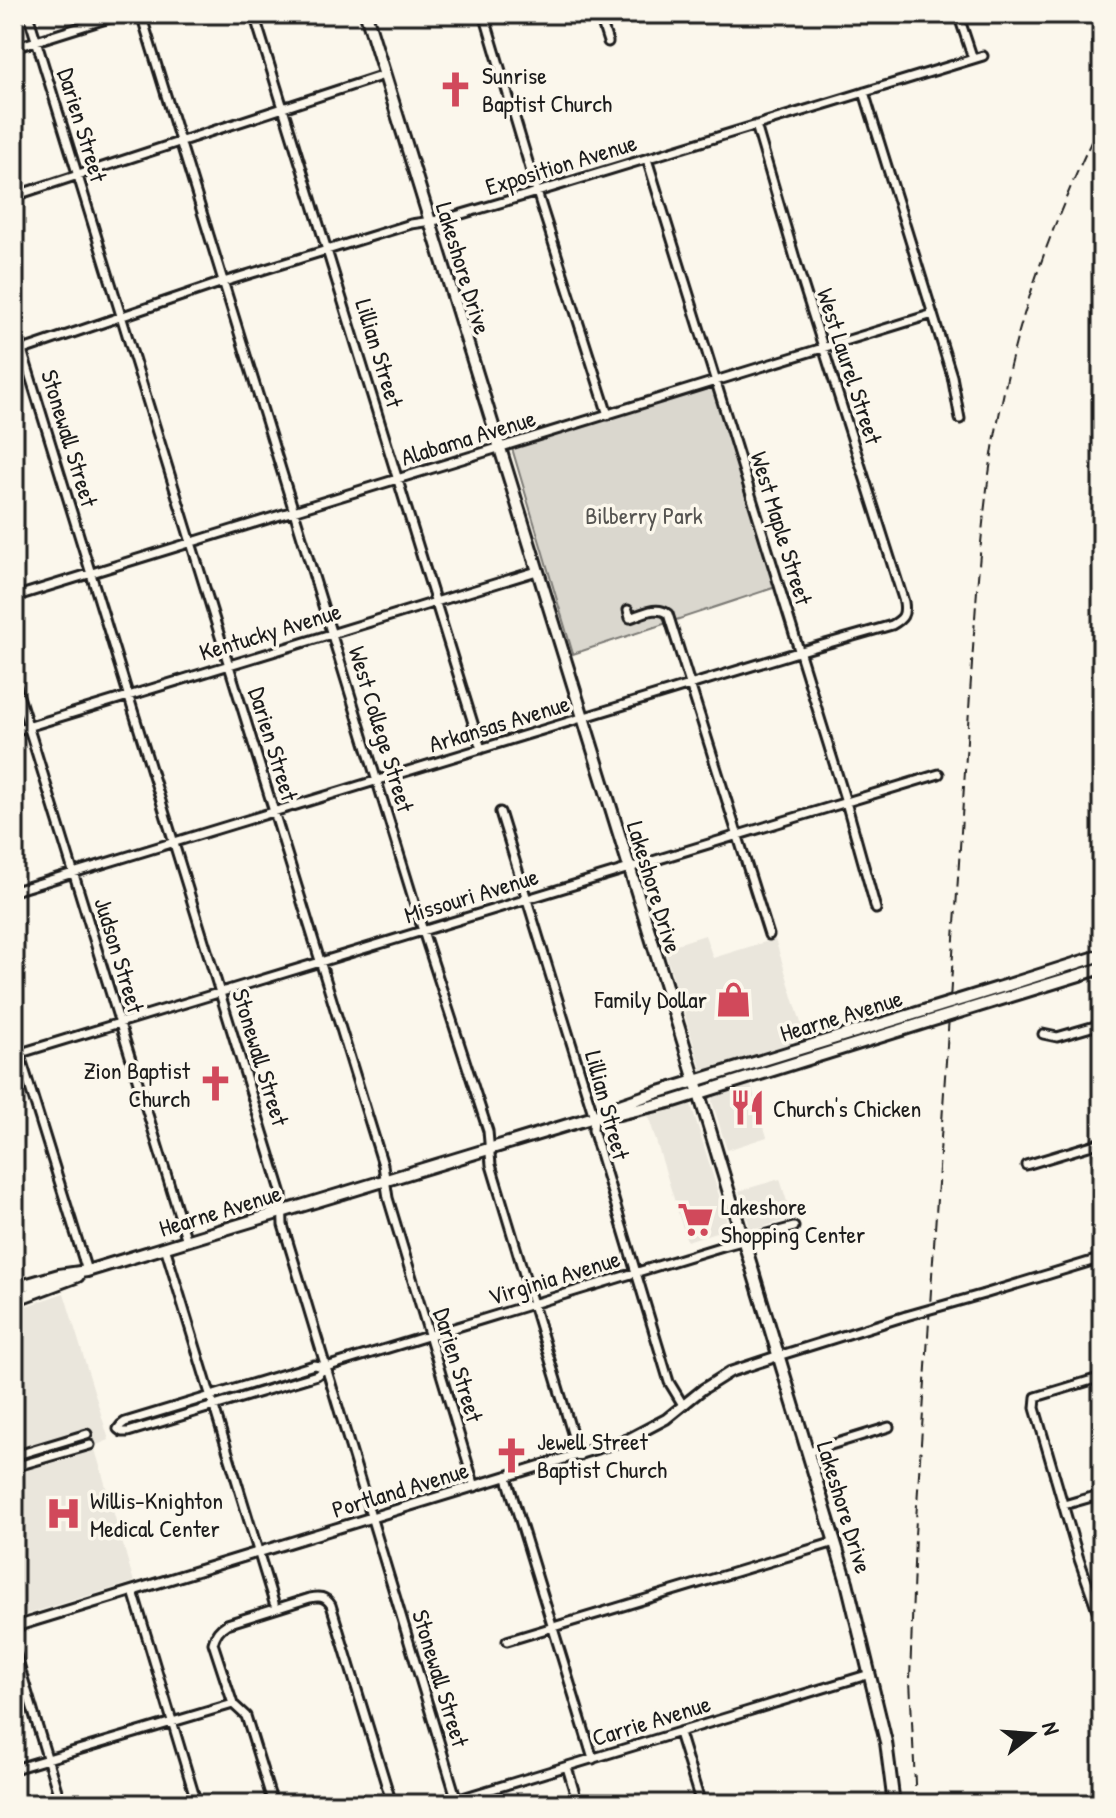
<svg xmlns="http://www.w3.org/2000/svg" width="1116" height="1818" font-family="'Patrick Hand',sans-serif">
  <rect width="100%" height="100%" fill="#fbf7ec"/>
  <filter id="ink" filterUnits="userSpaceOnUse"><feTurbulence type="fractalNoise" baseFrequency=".0125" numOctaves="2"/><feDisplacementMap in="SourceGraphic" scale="16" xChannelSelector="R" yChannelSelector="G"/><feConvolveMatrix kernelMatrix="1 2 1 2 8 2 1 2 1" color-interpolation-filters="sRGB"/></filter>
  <g filter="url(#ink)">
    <path fill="#eae6dc" d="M705,935l8,23 62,-19 31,100 -104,32 -38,-123z
      M751,1085l16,52 -40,13 -15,-49 1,-4z
      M687,1102l4,2 38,124 -42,13 -39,-126z
      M780,1179l12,39 -41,13 -12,-40z
      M64,1293l45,147 -15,6 40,136 -120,36v-308z"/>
    <path fill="#dad7ce" stroke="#7b7a75" stroke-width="2" d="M716,381l63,205 -206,68 -62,-209z"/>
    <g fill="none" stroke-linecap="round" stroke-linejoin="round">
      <defs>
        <path id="minor" d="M28,14l355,1151 5,33 87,289
          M141,14l282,917 65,200 3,34 88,291
          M254,14l227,735
          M484,14l53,178 71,223
          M599,14l9,28
          M958,14l15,45
          M14,48l108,-34
          M864,92l88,284 8,43
          M647,159l199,643 30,107
          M14,196l370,-121
          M14,324l268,870 1,31 175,579
          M14,353l200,-68 113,-35 84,-26 34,-5 92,-27 446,-136
          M14,597l919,-283
          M628,610l2,8c12,-4 27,-13 38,-4l101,321
          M14,680l173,561
          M14,731l523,-160
          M500,812l94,305 -1,13 76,252 14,23
          M14,891l794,-242 84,-24c11,-6 14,-10 12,-23l-107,-337 -41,-140
          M1043,1034l14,3 45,-13
          M14,1036l73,235
          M14,1055l925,-281
          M1026,1165l76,-23
          M165,1247l109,356
          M984,1294l118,-36
          M778,1356l128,-40
          M1102,1377l-66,20 -1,11 44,151 23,65
          M118,1429l4,3h6l189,-57 9,-8 397,-121 71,-19
          M118,1429l3,-4 4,-3 189,-57 12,2
          M808,1452l81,-25
          M14,1456l73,-22
          M14,1467l76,-22
          M507,1478l86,281
          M1064,1505l38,-11
          M133,1591l64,213
          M507,1641l328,-99
          M14,1648l47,156
          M233,1704l-20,-61c3,-10 6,-14 14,-19l83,-26c9,-2 15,-2 21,7l61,199
          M233,1704l13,12 27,88
          M679,1733l22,71
          M567,1767l11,37
          M14,1769l219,-65
          M443,1804l427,-130"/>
        <path id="tertiary" d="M14,1627l614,-188 38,-20 37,-30 27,-17 48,-16"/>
        <path id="secondary" d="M366,14l324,1050 157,518 39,160 8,62
          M1008,985l94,-30
          M1008,997l94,-29
          M599,1116l20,-2 55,-13 253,-79
          M14,1288l45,-13 28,-4 507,-154 20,-10 29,-10 284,-87
          M14,1300l64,-24"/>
      </defs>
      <use href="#minor" stroke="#1c1c1c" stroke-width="13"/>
      <use href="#tertiary" stroke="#1c1c1c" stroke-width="14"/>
      <use href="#secondary" stroke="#1c1c1c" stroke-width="16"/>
      <use href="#minor" stroke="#fbf7ec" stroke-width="7"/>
      <use href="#tertiary" stroke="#fbf7ec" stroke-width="8"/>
      <use href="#secondary" stroke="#fbf7ec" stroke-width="10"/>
      <path stroke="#1c1c1c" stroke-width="2" stroke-dasharray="12 6" stroke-linecap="butt" d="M916,1804l-6,-124 5,-145 60,-917c5,-71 11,-142 26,-212 20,-100 56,-195 101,-287"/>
      <defs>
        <path id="minor-bridge" d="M906,1316l78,-22"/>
        <path id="secondary-bridge" d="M927,1010l81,-25
          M927,1022l81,-25"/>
      </defs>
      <use href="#minor-bridge" stroke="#1c1c1c" stroke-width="13" stroke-linecap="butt"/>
      <use href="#secondary-bridge" stroke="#1c1c1c" stroke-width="16" stroke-linecap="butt"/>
      <use href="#minor-bridge" stroke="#fbf7ec" stroke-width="7"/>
      <use href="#secondary-bridge" stroke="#fbf7ec" stroke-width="10"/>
    </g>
  </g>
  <defs>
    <symbol id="church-bare" viewBox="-9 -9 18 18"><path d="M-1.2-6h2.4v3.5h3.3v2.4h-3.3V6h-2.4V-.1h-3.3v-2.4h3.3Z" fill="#d1495b" stroke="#fbf7ec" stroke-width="2.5" paint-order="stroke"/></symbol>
    <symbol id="shop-bare" viewBox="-9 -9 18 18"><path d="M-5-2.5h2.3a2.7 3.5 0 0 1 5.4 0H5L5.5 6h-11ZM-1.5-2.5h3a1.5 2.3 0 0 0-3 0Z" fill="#d1495b" stroke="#fbf7ec" stroke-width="2.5" paint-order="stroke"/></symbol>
    <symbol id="restaurant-bare" viewBox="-9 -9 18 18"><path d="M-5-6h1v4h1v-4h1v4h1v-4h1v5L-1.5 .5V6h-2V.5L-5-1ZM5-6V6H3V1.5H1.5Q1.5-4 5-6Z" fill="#d1495b" stroke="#fbf7ec" stroke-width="2.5" paint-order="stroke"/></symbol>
    <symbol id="supermarket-bare" viewBox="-9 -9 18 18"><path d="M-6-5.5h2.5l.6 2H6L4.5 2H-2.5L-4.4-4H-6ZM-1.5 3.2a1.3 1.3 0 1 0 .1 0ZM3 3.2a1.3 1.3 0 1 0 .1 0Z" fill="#d1495b" stroke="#fbf7ec" stroke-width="2.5" paint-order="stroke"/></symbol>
    <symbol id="hospital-bare" viewBox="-9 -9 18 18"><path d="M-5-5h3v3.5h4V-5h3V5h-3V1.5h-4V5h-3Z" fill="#d1495b" stroke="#fbf7ec" stroke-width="2.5" paint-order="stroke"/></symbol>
  </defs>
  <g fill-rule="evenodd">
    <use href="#church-bare" x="430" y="64" width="51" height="51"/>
    <use href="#shop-bare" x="708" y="974" width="51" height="51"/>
    <use href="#church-bare" x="190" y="1058" width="51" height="51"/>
    <use href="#restaurant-bare" x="722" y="1082" width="51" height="51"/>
    <use href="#supermarket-bare" x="670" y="1194" width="51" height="51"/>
    <use href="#church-bare" x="486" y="1430" width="51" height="51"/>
    <use href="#hospital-bare" x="38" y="1488" width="51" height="51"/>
  </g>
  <g text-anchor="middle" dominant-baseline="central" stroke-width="7" stroke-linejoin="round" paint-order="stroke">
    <g font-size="24" fill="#1c1c1c" stroke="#fbf7ec" text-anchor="start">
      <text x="482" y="75">Sunrise<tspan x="482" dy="28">Baptist Church</tspan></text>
      <text x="707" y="999" text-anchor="end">Family Dollar</text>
      <text x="190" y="1070" text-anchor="end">Zion Baptist<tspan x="190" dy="28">Church</tspan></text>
      <text x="773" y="1108">Church's Chicken</text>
      <text x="721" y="1206">Lakeshore<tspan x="721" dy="28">Shopping Center</tspan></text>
      <text x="537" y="1441">Jewell Street<tspan x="537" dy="28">Baptist Church</tspan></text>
      <text x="90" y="1500">Willis-Knighton<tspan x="90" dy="28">Medical Center</tspan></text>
    </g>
    <g font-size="24" fill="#1c1c1c" stroke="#fbf7ec">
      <text transform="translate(83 125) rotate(73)">Darien Street</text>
      <text transform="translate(561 164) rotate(-17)">Exposition Avenue</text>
      <text transform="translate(464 268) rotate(73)">Lakeshore Drive</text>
      <text transform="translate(380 353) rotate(73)">Lillian Street</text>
      <text transform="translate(850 366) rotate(72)">West Laurel Street</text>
      <text transform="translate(468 437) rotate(-17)">Alabama Avenue</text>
      <text transform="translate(70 438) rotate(73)">Stonewall Street</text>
      <text transform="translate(782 528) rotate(73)">West Maple Street</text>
      <text transform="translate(270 631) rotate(-17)">Kentucky Avenue</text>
      <text transform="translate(499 723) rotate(-17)">Arkansas Avenue</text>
      <text transform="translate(382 729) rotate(73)">West College Street</text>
      <text transform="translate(274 744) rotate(73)">Darien Street</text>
      <text transform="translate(655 887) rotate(73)">Lakeshore Drive</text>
      <text transform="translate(471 895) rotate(-17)">Missouri Avenue</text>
      <text transform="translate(120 955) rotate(73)">Judson Street</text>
      <text transform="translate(841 1015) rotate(-17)">Hearne Avenue</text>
      <text transform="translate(261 1057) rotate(73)">Stonewall Street</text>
      <text transform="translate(608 1105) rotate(75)">Lillian Street</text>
      <text transform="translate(220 1210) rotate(-17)">Hearne Avenue</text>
      <text transform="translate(554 1277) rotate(-17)">Virginia Avenue</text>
      <text transform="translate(459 1365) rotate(73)">Darien Street</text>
      <text transform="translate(400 1489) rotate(-17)">Portland Avenue</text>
      <text transform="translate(845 1507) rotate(73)">Lakeshore Drive</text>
      <text transform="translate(441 1678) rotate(73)">Stonewall Street</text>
      <text transform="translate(651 1720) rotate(-17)">Carrie Avenue</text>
    </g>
    <g font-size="24" fill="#555451" stroke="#fbf7ec">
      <text x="644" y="515">Bilberry Park</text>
    </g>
  </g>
  <rect width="1116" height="1818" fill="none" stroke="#fbf7ec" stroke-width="48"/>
  <rect x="24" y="24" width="1068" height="1770" fill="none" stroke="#1c1c1c" stroke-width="3" filter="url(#ink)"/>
  <g transform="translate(1032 1734) rotate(73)" stroke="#fbf7ec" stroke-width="6" paint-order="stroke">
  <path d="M0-6L14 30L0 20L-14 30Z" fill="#1c1c1c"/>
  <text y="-12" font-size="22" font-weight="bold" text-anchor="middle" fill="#1c1c1c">N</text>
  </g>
</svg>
